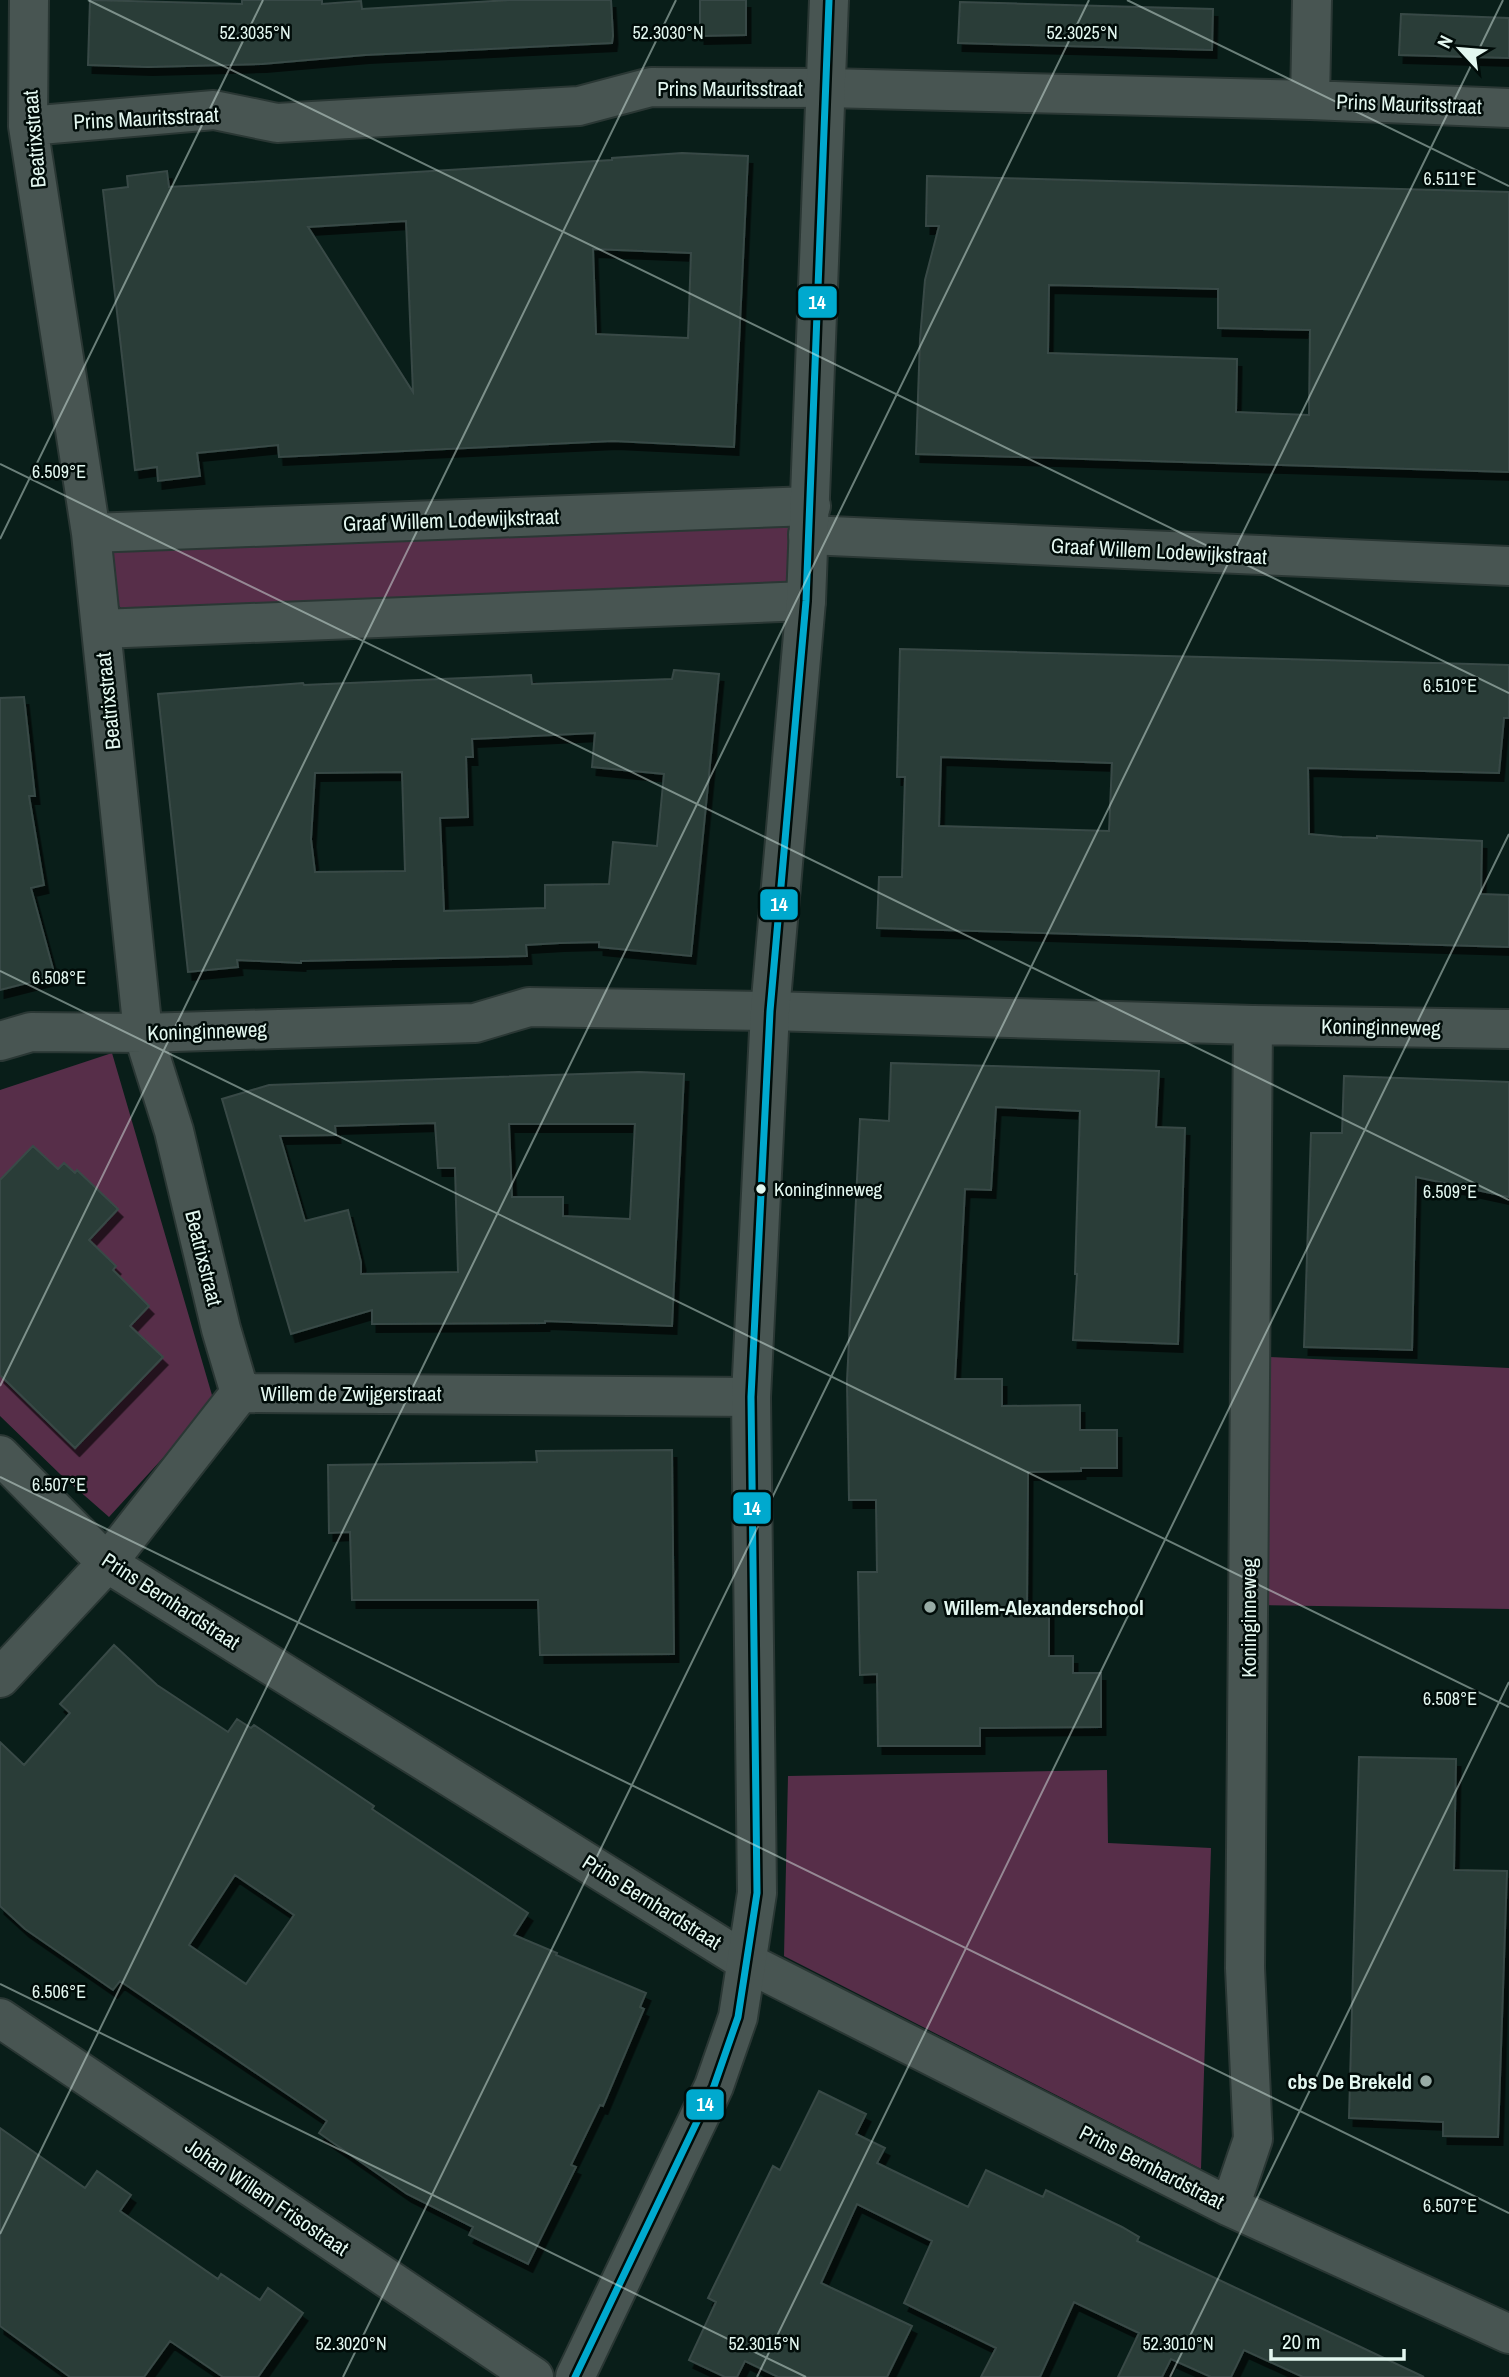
<svg xmlns="http://www.w3.org/2000/svg" width="1509" height="2377" font-family="'Archivo Narrow',sans-serif">
  <defs>
    <filter id="shadow"><feDropShadow dx="4.5" dy="8" stdDeviation="0" flood-color="#0009"/></filter>
  </defs>
  <rect width="100%" height="100%" fill="#091e19"/>
  <path fill="#572e49" d="M792,510l-4,73 -661,29 -14,-10 -6,-60z
    M112,1053l102,349 -105,115 -49,-43 -60,-58v-326z
    M1269,1357l240,11v241l-249,-4z
    M1107,1770l1,73 103,5 -10,321 -417,-213 4,-180z"/>
  <path fill="#2a3c38" stroke="#394a46" stroke-width="2" fill-rule="evenodd" filter="url(#shadow)" d="M90,0l152,4v-4h80v4l39,-3 1,8 148,-9h101l2,36 -1,7 -247,12 -103,9 -114,3 -60,-2z
    M700,0h46v35l-46,1z
    M960,2l253,7 -1,41 -254,-7z
    M1401,14l108,4v40l-110,-3z
    M682,153l66,3 -14,291 -121,-6 -334,16 -1,-12 -81,8 3,23 -42,5 -1,-14 -22,3 -32,-280 25,-3 -1,-11 40,-5 2,16 443,-27v-2zM406,221l7,171 -105,-165zM593,249l98,4 -3,85 -92,-4z
    M927,176l582,16v280l-593,-18 4,-115 5,-59 14,-54h-13zM1049,285l169,4v39l92,2 -1,85 -73,-3 1,-53 -189,-6z
    M900,649l609,16v53h-5l-5,55 -191,-5 1,66 33,3 35,1v-2l105,5 -1,53 28,1v52l-632,-19 2,-51h23l3,-100h-8zM941,757l171,6 -3,68 -170,-5z
    M674,670l45,4 -28,282 -92,-9v-5l-39,1 -34,2 1,11 -226,5v2l-64,-3 1,7 -50,5 -30,-278 145,-11 1,2 227,-10 1,9 140,-5zM595,733l-3,34 72,7 -7,72 -44,-4 -4,42 -64,1v23l-101,3 -4,-93 28,-1 -2,-60h7l-1,-18zM402,772l3,99 -90,1 -4,-33 4,-66z
    M24,697l11,99h-6l15,89 -13,3 24,88 -55,14v-292z
    M891,1063l268,8 -3,56 29,1 -7,216 -105,-4 4,-66h-2l5,-163 -84,-4 -5,83 -26,-1 -10,190h47v27l78,-1v25h37v38h-36v3l-53,1 -1,135h22v49h24v17h28v54l-121,1v18h-102l-1,-72 -17,1 -2,-103h19l-1,-72h-27l-2,-119 13,-262 29,2z
    M639,1072l45,2 -12,252 -127,-5v2l-173,1v-14l-81,24 -69,-235 47,-14zM435,1123l3,45h17l3,104 -97,2v-12l-13,-52 -43,11 -25,-85 56,-1 -1,-9zM509,1124h126l-5,95 -67,-3v-19h-51z
    M1344,1076l165,6v115l-93,-20 -4,173 -108,-3 7,-214h31z
    M33,1146l25,23 6,-6 11,10 2,-3 41,39 -29,31 27,26 -3,4 36,36 -19,20 33,31 -88,91 -75,-73v-195z
    M672,1450l2,204 -134,1 -2,-55h-186l-2,-68 -21,1 -1,-68 209,-3 -1,-11z
    M114,1645l43,40 71,47 9,-13 14,9 3,-3 120,81 -2,3 156,104 -14,22 43,18 -1,2 90,38 -6,14 4,2 -41,97 -3,-1 -29,60 5,2 -48,97 -59,-29 4,-8 -66,-33 -88,-61 8,-12 -207,-140 -7,9 -88,-61 -25,-23v-164l24,23 46,-52 -10,-9zM235,1875l59,40 -48,69 -57,-39z
    M1359,1757l97,2 -2,111 53,1 -9,266 -55,-1v-14l-94,-4z
    M819,2091l47,23 -10,20 29,14 -8,15 91,44 18,-37 57,27 3,-7 76,37 17,10 -2,4 287,136h-121l-59,-27 -13,27h-20l-40,-18 -9,18h-44l21,-44 -65,-31 -34,75h-59l15,-29 -92,-45 28,-62 -75,-37 -36,79 91,43 -25,51h-109l-33,-16 -8,16h-12l-36,-17 27,-58 -8,-4 65,-132 7,4z
    M0,2128l85,60 12,-17 34,24 -11,16 98,68 3,-5 39,26 8,-12 35,25 -45,64h-35l-53,-36 -26,36h-74l-70,-51z"/>
  <g fill="none" stroke-linecap="round" stroke-linejoin="round">
    <defs>
      <path id="street" d="M29,0l-1,126 63,407 52,500 31,98 47,198 19,64
        M1310,100l2,-100
        M28,126l186,-16 63,13 302,-17 72,-19 176,1 483,12 199,8
        M91,533l720,-27
        M808,535l701,31
        M101,629l705,-28
        M0,1041l31,-9 112,1 332,-10 54,-16 241,4 483,14 256,4
        M0,1455l107,108 641,400 482,244 279,127
        M0,1678l107,-115 133,-170 511,4
        M0,2018l534,359
        M1230,2207l23,-68 -8,-171 8,-943"/>
      <path id="secondary" d="M575,2377l139,-291 24,-69 19,-124 -6,-496 19,-386 36,-410 23,-601"/>
    </defs>
    <use href="#street" stroke="#2a3734" stroke-width="42"/>
    <use href="#secondary" stroke="#2a3734" stroke-width="42"/>
    <use href="#street" stroke="#485552" stroke-width="38"/>
    <use href="#secondary" stroke="#485552" stroke-width="38"/>
    <defs>
      <path id="bus-1" d="M575,2377l139,-291 24,-69 19,-124 -6,-496 19,-386 36,-410 23,-601"/>
    </defs>
    <use href="#bus-1" stroke="#010c09" stroke-width="12"/>
    <use href="#bus-1" stroke="#00a9ce" stroke-width="7"/>
  </g>
  <path fill="none" stroke="#e3f7f0" stroke-width="2" stroke-opacity="0.45" d="M88,0l1421,693M1127,0l382,186M0,464l1509,736M0,539l263,-539M0,971l1509,736M0,1386l676,-1386M0,1477l1509,736M0,1984l806,393M0,2234l1089,-2234M343,2377l1160,-2377M757,2377l752,-1543M1170,2377l339,-695"/>
  <circle fill="#e3f7f0" stroke="#010c09" stroke-width="2.5" cx="761" cy="1189" r="6"/>
  <g fill="#97aba5" stroke="#010c09" stroke-width="2.5">
    <circle cx="930" cy="1607" r="7"/>
    <circle cx="1426" cy="2081" r="7"/>
  </g>
  <g text-anchor="middle" dominant-baseline="central" stroke-width="5" stroke-linejoin="round" paint-order="stroke">
    <g font-size="19" fill="#e3f7f0" stroke="#010c09" text-anchor="start">
      <text x="774" y="1189">Koninginneweg</text>
    </g>
    <g font-size="21" fill="#e3f7f0" stroke="#010c09">
      <text x="730" y="88">Prins Mauritsstraat</text>
      <text transform="translate(1409 104) rotate(2)">Prins Mauritsstraat</text>
      <text transform="translate(146 118) rotate(-3)">Prins Mauritsstraat</text>
      <text transform="translate(34 139) rotate(-95)">Beatrixstraat</text>
      <text transform="translate(451 520) rotate(-2)">Graaf Willem Lodewijkstraat</text>
      <text transform="translate(1159 551) rotate(3)">Graaf Willem Lodewijkstraat</text>
      <text transform="translate(108 701) rotate(-96)">Beatrixstraat</text>
      <text transform="translate(1381 1027) rotate(1)">Koninginneweg</text>
      <text transform="translate(207 1031) rotate(-2)">Koninginneweg</text>
      <text transform="translate(204 1258) rotate(76)">Beatrixstraat</text>
      <text x="351" y="1393">Willem de Zwijgerstraat</text>
      <text transform="translate(171 1601) rotate(33)">Prins Bernhardstraat</text>
      <text transform="translate(1248 1618) rotate(-90)">Koninginneweg</text>
      <text transform="translate(652 1902) rotate(32)">Prins Bernhardstraat</text>
      <text transform="translate(1152 2167) rotate(27)">Prins Bernhardstraat</text>
      <text transform="translate(267 2197) rotate(34)">Johan Willem Frisostraat</text>
    </g>
    <g font-size="21" font-weight="bold" fill="#e3f7f0" stroke="#010c09" text-anchor="start">
      <text x="944" y="1607">Willem-Alexanderschool</text>
      <text x="1412" y="2081" text-anchor="end">cbs De Brekeld</text>
    </g>
  </g>
  <g font-size="18" text-anchor="middle" fill="#e3f7f0" stroke="#010c09" stroke-width="5" stroke-linejoin="round" paint-order="stroke">
    <text x="255" y="39">52.3035°N</text>
    <text x="668" y="39">52.3030°N</text>
    <text x="1082" y="39">52.3025°N</text>
    <text x="1450" y="185">6.511°E</text>
    <text x="59" y="478">6.509°E</text>
    <text x="1450" y="692">6.510°E</text>
    <text x="59" y="984">6.508°E</text>
    <text x="1450" y="1198">6.509°E</text>
    <text x="59" y="1491">6.507°E</text>
    <text x="1450" y="1705">6.508°E</text>
    <text x="59" y="1998">6.506°E</text>
    <text x="1450" y="2212">6.507°E</text>
    <text x="351" y="2350">52.3020°N</text>
    <text x="764" y="2350">52.3015°N</text>
    <text x="1178" y="2350">52.3010°N</text>
  </g>
  <g stroke="#010c09" stroke-width="2.5">
    <rect x="797" y="285" width="41" height="34" rx="7" fill="#00a9ce"/>
    <rect x="759" y="888" width="40" height="33" rx="7" fill="#00a9ce"/>
    <rect x="732" y="1491" width="40" height="34" rx="7" fill="#00a9ce"/>
    <rect x="685" y="2088" width="40" height="33" rx="7" fill="#00a9ce"/>
  </g>
  <g font-size="19" text-anchor="middle" font-weight="bold" fill="#fff">
    <text x="817" y="309">14</text>
    <text x="779" y="911">14</text>
    <text x="752" y="1515">14</text>
    <text x="705" y="2111">14</text>
  </g>
  <g transform="translate(1460 49) rotate(296)" stroke="#010c09" stroke-width="5" paint-order="stroke">
  <path d="M0-5L12 26L0 18L-12 26Z" fill="#e3f7f0"/>
  <text y="-10" font-size="19" font-weight="bold" text-anchor="middle" fill="#e3f7f0">N</text>
  </g>
  <path d="M1271 2349v10h133v-10" fill="none" stroke="#e3f7f0" stroke-width="3.5"/>
  <text x="1282" y="2349" font-size="21" fill="#e3f7f0" stroke="#010c09" stroke-width="5" paint-order="stroke">20 m</text>
</svg>
